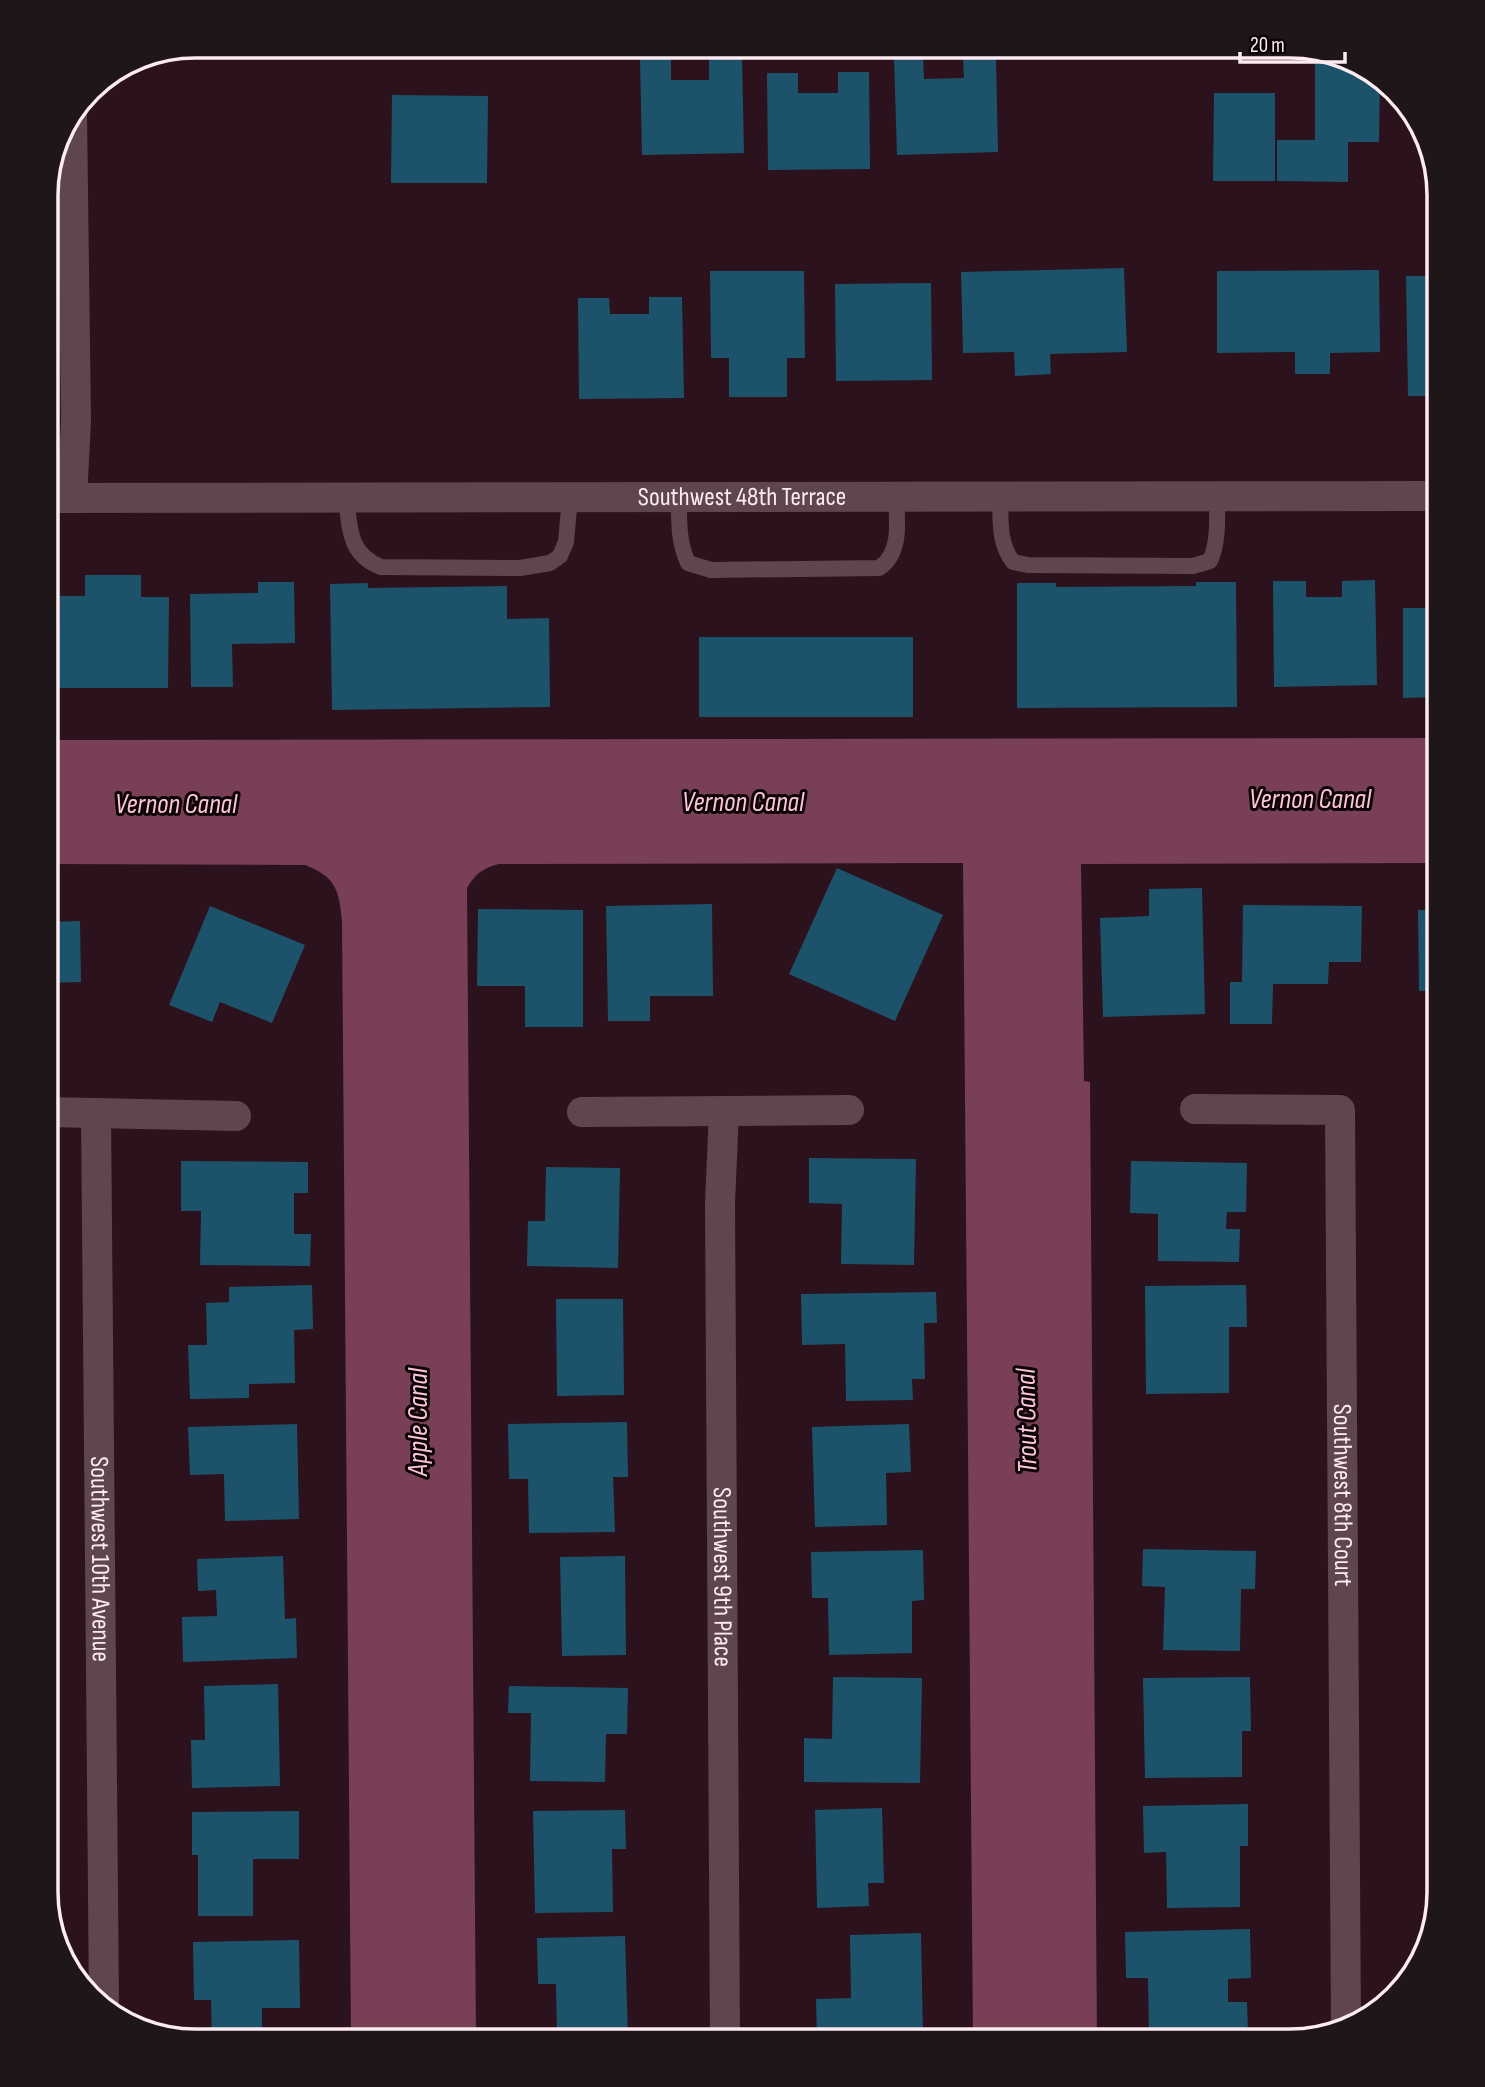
<svg xmlns="http://www.w3.org/2000/svg" width="1485" height="2087" font-family="'Sofia Sans Condensed',sans-serif">
  <rect width="100%" height="100%" fill="#2b121c"/>
  <path fill="#783f56" d="M1439,738v125l-358,1 3,217 6,1 7,959h-124l-10,-1178 -464,1c-16,4 -24,10 -32,24l9,1153h-125l-9,-1120c-3,-31 -6,-44 -37,-56l-259,-1v-124z"/>
  <path fill="#1d536a" d="M1315,54h12l38,12 15,14 -1,62h-31v40l-71,-1v-41h38z
    M671,58v22h38v-21l33,-1 2,95 -102,2 -2,-96z
    M894,58h29l1,21 40,-1 -1,-20h33l2,94 -101,3z
    M838,72h31l1,97 -102,1 -1,-97h31v20h40z
    M1214,93h61v88h-62z
    M392,95l96,1 -1,87h-96z
    M1124,268l3,84 -77,2 1,20 -36,2 -1,-24 -51,1 -2,-81z
    M1379,270l1,82 -50,1v21h-35v-22l-78,1v-82z
    M710,271h94l1,87h-18v39h-58v-39h-18z
    M1406,276h33v120h-31z
    M931,283l1,97 -96,1 -1,-97z
    M649,297h33l2,101 -105,1 -1,-101h31l1,16h39z
    M85,575h56v22h28l-1,91h-109l1,-92h25z
    M1375,580l2,105 -103,2 -1,-106h33v16h36v-16z
    M258,582h36l1,61 -63,1 1,43h-42l-1,-93 68,-1z
    M1196,582h40l1,125 -220,1v-125h39v4l140,-1z
    M368,583v5l139,-2v33l42,-1 1,89 -218,3 -2,-126z
    M1403,608h36v89l-36,1z
    M699,637h214v80h-214z
    M837,868l106,47 -48,106 -106,-47z
    M1202,888l3,126 -102,3 -3,-99 49,-2v-27z
    M712,904l1,92h-63v25h-42l-2,-115z
    M1243,905l119,1 -1,56h-32l-1,22h-55l-1,40h-42v-42h12z
    M210,906l95,39 -33,78 -52,-21 -8,20 -43,-17z
    M478,909l105,1v117h-58v-41h-48z
    M1418,910h21v80l-20,1z
    M80,921l1,61 -35,1v-61z
    M809,1158l107,1 -2,106 -73,-1 1,-60 -33,-1z
    M181,1161l127,1v31h-14v41h17l-1,32 -110,-1 1,-54h-20z
    M1131,1161l116,2 -1,49h-19l-1,17h14l-1,33 -81,-1v-47l-28,-1z
    M546,1167l74,1 -2,100 -91,-2 1,-45h17z
    M1430,1214h9v44h-9z
    M312,1285l1,44 -19,1 1,53 -46,1v14l-59,1 -2,-54h19l-1,-42 23,-1v-15z
    M1246,1285l1,42h-18v66l-83,1 -1,-108z
    M936,1292l1,31h-13l1,56h-13l1,21 -67,1 -1,-57 -43,1 -1,-51z
    M556,1299h67l1,96 -67,1z
    M1429,1318h10v44h-9z
    M627,1422l1,55h-15l2,55 -86,1 -1,-54h-19l-1,-55z
    M297,1424l2,95 -74,2 -1,-47 -34,1 -2,-48z
    M909,1424l2,48 -25,1 1,52 -72,2 -3,-100z
    M1439,1484v37h-6l-1,-36z
    M1143,1549l113,2 -1,38h-14l-1,62 -77,-1 2,-63 -23,-1z
    M923,1550l1,50 -12,1v52l-83,2 -1,-57h-16l-1,-46z
    M283,1556l2,63 11,-1 1,40 -114,4 -1,-45 35,-1 -1,-26 -18,1 -1,-32z
    M625,1556l1,99 -64,1 -2,-99z
    M833,1677l89,1 -2,105 -116,-1v-44l28,1z
    M1250,1677l1,54h-9v46l-97,1 -2,-100z
    M278,1684l2,102 -88,2 -1,-48h14l-1,-54z
    M509,1686l119,2 -1,46h-21l-1,48 -75,-1 1,-68h-23z
    M1248,1804v42h-8v61l-73,1 -1,-56 -22,1 -1,-47z
    M882,1808l2,75h-16l1,23 -52,2 -2,-98z
    M625,1810l1,39h-14l1,63 -78,1 -2,-102z
    M299,1811v48h-46v57h-55v-61h-6v-43z
    M1250,1929l1,49 -23,1v23h19l1,31 -99,2 -1,-57h-22l-1,-46z
    M921,1933l2,103 -106,2 -1,-39 35,-1 -1,-63z
    M625,1936l3,102 -71,1 -1,-55h-18l-1,-46z
    M299,1940l1,68h-38v33h-50l-1,-41h-17l-1,-58z"/>
  <g fill="none" stroke-linecap="round" stroke-linejoin="round">
    <path stroke="#5e454e" stroke-width="16" d="M1000,496c1,24 -2,46 13,66l15,3 165,1 17,-5c9,-20 7,-44 7,-65
      M346,497c4,31 2,57 35,70l139,1 30,-5 10,-7 6,-14 4,-45
      M679,497c0,23 -1,44 9,66l23,7 168,-2c23,-15 18,-47 17,-71"/>
    <g stroke="#5e454e" stroke-width="30">
      <path d="M72,115l4,306 -4,77"/>
      <path id="s1" d="M46,498l1393,-2"/>
      <path id="s2" d="M1195,1109l145,1 6,917"/>
      <path id="s3" d="M724,1111l-4,92 5,838"/>
      <path d="M46,1112l190,4"/>
      <path d="M582,1112l267,-2"/>
      <path id="s4" d="M96,1113l8,892"/>
    </g>
  </g>
  <g text-anchor="middle" dominant-baseline="central" stroke-width="6" stroke-linejoin="round" paint-order="stroke">
    <g font-size="26" fill="#fdebf1" stroke="#0c0406">
      <text stroke="none"><textPath href="#s1" startOffset="696">Southwest 48th Terrace</textPath></text>
      <text stroke="none"><textPath href="#s2" startOffset="530">Southwest 8th Court</textPath></text>
      <text stroke="none"><textPath href="#s4" startOffset="446">Southwest 10th Avenue</textPath></text>
      <text stroke="none"><textPath href="#s3" startOffset="466">Southwest 9th Place</textPath></text>
    </g>
    <g font-size="28" font-style="italic" fill="#fec5d9" stroke="#0c0406">
      <text x="1310" y="799">Vernon Canal</text>
      <text x="743" y="802">Vernon Canal</text>
      <text x="176" y="804">Vernon Canal</text>
      <text transform="translate(1027 1421) rotate(-91)">Trout Canal</text>
      <text transform="translate(418 1422) rotate(-90)">Apple Canal</text>
    </g>
  </g>
  <path d="M0 0H1485V2087H0ZM195 58H1290A137 137 0 0 1 1427 195V1892A137 137 0 0 1 1290 2029H195A137 137 0 0 1 58 1892V195A137 137 0 0 1 195 58Z" fill="#1f1619" fill-rule="evenodd"/>
  <path fill="none" stroke="#fdebf1" stroke-width="3.5" d="M195 58H1290A137 137 0 0 1 1427 195V1892A137 137 0 0 1 1290 2029H195A137 137 0 0 1 58 1892V195A137 137 0 0 1 195 58Z"/>
  <path d="M1240 52v10h105v-10" fill="none" stroke="#fdebf1" stroke-width="3.5"/>
  <text x="1250" y="52" font-size="21" fill="#fdebf1" stroke="#0c0406" stroke-width="5" paint-order="stroke">20 m</text>
</svg>
